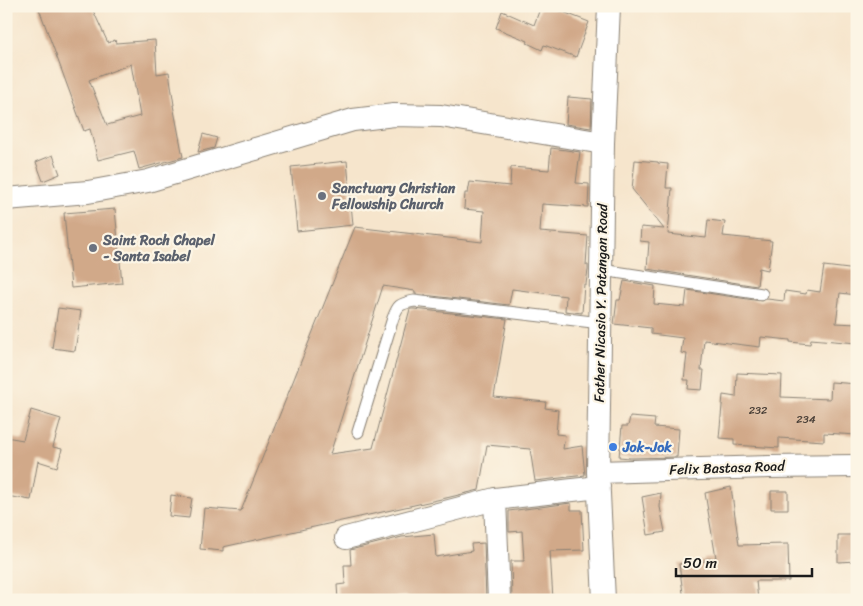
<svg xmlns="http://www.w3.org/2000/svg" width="863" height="606" font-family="Sriracha,sans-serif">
  <rect width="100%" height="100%" fill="#fcf5e5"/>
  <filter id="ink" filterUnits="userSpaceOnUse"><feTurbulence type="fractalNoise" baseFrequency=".02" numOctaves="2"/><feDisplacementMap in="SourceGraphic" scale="10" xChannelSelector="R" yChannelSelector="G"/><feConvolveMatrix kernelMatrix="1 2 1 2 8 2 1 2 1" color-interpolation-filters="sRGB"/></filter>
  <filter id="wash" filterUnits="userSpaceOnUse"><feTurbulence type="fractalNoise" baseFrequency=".0096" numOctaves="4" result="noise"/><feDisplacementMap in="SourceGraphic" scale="20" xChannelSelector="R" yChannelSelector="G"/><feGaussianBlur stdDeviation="1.12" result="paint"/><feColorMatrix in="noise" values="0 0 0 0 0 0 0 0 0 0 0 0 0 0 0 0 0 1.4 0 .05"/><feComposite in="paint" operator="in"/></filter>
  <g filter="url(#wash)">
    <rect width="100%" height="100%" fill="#f6e5cc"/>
    <g id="blocks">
      <path fill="#d1a989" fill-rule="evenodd" d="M38,6h53l17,37 7,-3 1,3 39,-3 2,34 12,-2 5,33h-1l10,52 -44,12 -5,-18 -36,9 -8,-31 -6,2zM131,64l9,52 -33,9 -18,-45z
        M541,6h19l-2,4 31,12 -13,35 -32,-12 -2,5 -15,-7 1,-2 -32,-13 6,-17 32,14z
        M568,97l24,2 -1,29 -25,-4z
        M203,134l14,4 -3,10 -16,4z
        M551,148l29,4 -4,31 13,1 -1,23 -46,-3 -2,28 48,4 -2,29h2v5l-2,14h-2l-2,29 -17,-2 1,-15 -54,-7 -3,16 -94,-11v-3l-32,-5 -53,168 43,-6 37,-139h4l93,10 -13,78 52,5 -1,6 13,2 -2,24 9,1 -2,14 19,-3 3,29 -50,6 -5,-32 -43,-4 -8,45 -33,8 -223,49v4l-23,-2 4,-41 37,3 114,-284 127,15 2,-31 -20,-2 1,-16h3l2,-11 40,4 1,-19 38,3z
        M53,155l7,19 -17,7 -7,-19z
        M635,160l23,2v1l10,1 -2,24h6l-4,46 38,4 2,-18 17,2 -2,14 49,5 -4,29 -9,-2 -2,18 -110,-17 2,-27 -9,-1 1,-14 23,2 -32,-40z
        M347,161l6,64 -56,6 -6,-64z
        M115,209l7,74 -51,5 -7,-75z
        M824,266l33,4v25l-17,-2 -4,30 21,1v19l-46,-4 -1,5 -20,-2v-2l-29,-3 -1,10 -56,-7 -3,30h3l-2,20 -14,-1 1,-9h-5l3,-26 -6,-1 2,-15 -32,-4v-6l-37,-4 3,-24h3l4,-19 31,5 -1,18 31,3 2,-17 74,11 6,-2 17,2 1,-10 21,3 1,-4 13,2z
        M58,308l23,3 -6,40 -23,-3z
        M737,373l45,2 -1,22 49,2 1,-17 26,2v51l-33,-2v8l-45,-3v10l-45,-3v-6l-15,-1 4,-43 13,2z
        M31,410l30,9 -8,28 9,2 -5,18 -19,-6 -7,39 -25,-4v-59l17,3z
        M630,417l25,2 -1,8 25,2 -2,28 -47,1 -11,-1 3,-31h6z
        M731,487l8,58 49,-1 1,37h-33l2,19h-74l-5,-36 26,-3v-2l11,-1 -11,-65z
        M771,491h17v18h-17z
        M661,493l-1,14 5,25 -17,3 -6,-38z
        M171,495l21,3 -3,20 -20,-2z
        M571,503v7h11l2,40 -34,1 3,49h-41l-1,-39h13l-2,-30 -13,1v-21z
        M434,534l2,23 36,-6 -1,-7 13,-1 2,57h-78v-4l-37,3v1h-33l-1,-15 8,-1 -1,-19h7l-1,-15 52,-13z
        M838,535h19v26l-19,1z"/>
    </g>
  </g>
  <g filter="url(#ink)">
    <use href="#blocks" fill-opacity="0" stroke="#898074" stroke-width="1"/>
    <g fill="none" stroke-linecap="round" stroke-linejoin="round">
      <defs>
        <path id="lane" d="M602,270l160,24
          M358,432l35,-114c5,-13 6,-14 21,-17l187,22"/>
        <path id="street" d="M6,199l82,-7 60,-11 205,-61 41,-5 47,1 162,27
          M598,472l171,-5 88,-1
          M346,538l149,-39
          M499,600l-4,-101 104,-12
          M604,600l-6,-128 5,-329 6,-137"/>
      </defs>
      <use href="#lane" stroke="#898074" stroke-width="13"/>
      <use href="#street" stroke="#898074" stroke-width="24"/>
      <use href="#lane" stroke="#fff" stroke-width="11"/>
      <use href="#street" stroke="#fff" stroke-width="22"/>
    </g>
  </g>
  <g fill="#6b7280" stroke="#fcf5e5" stroke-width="2">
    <circle cx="322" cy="196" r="5"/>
    <circle cx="93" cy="248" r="5"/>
  </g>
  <circle fill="#3f7fe0" stroke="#fcf5e5" stroke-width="2" cx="613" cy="447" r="5"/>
  <g text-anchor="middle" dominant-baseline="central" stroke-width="4.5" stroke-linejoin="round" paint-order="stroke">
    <g font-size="11" fill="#493f37">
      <text x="758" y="410">232</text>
      <text x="806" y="419">234</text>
    </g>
    <g font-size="14" font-weight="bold" fill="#5b616d" stroke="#fcf5e5" text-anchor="start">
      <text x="332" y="188">Sanctuary Christian<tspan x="332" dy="16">Fellowship Church</tspan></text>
      <text x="103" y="240">Saint Roch Chapel<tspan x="103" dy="16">- Santa Isabel</tspan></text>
    </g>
    <g font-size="14" fill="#1c1c1c" stroke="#fcf5e5">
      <text transform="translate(601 303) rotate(-89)">Father Nicasio Y. Patangan Road</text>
      <text transform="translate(727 468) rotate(-2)">Felix Bastasa Road</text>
    </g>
    <g font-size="14" font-weight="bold" fill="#366cbe" stroke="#fcf5e5" text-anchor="start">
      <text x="623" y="447">Jok-Jok</text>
    </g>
  </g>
  <rect width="863" height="606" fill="none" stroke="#fcf5e5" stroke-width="25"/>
  <path d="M676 568v8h136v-8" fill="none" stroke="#1c1c1c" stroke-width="2.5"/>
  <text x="683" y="568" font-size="15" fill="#1c1c1c" stroke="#fcf5e5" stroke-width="4" paint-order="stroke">50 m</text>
</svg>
